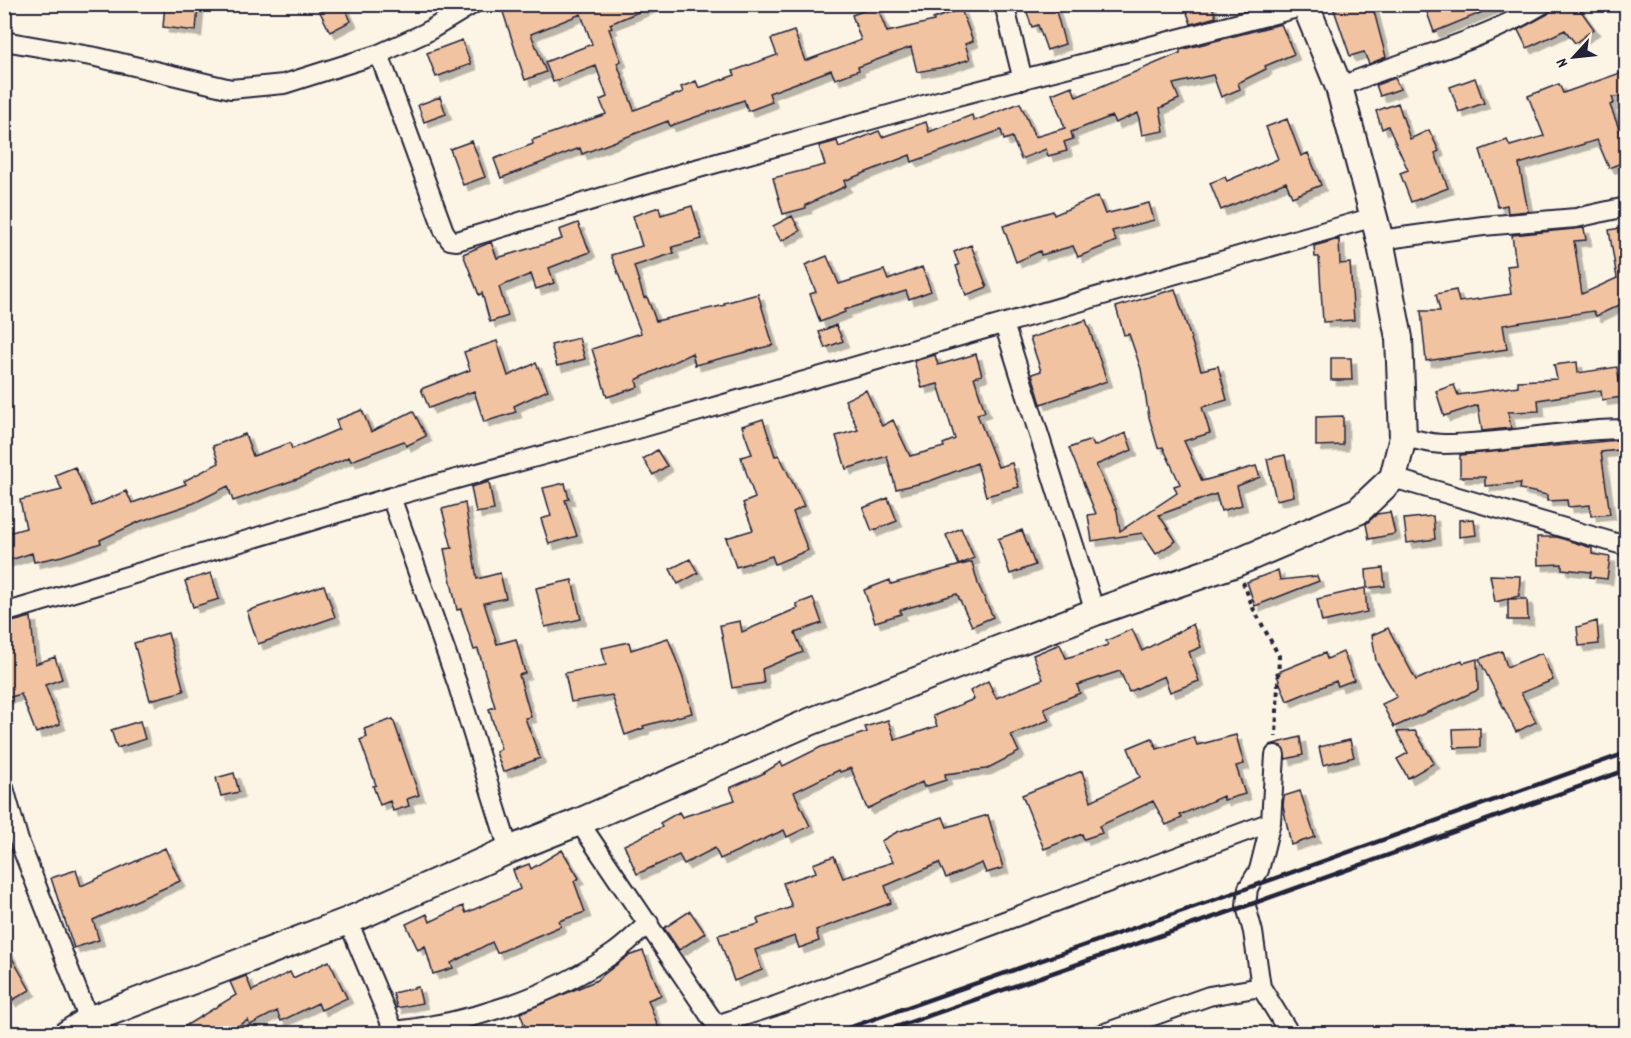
<svg xmlns="http://www.w3.org/2000/svg" width="1631" height="1038" font-family="Dekko,sans-serif">
  <defs>
    <filter id="shadow"><feDropShadow dx="5.5" dy="5.5" stdDeviation="0" flood-color="#0004"/></filter>
  </defs>
  <rect width="100%" height="100%" fill="#fcf5e5"/>
  <filter id="ink" filterUnits="userSpaceOnUse"><feTurbulence type="fractalNoise" baseFrequency=".0167" numOctaves="2"/><feDisplacementMap in="SourceGraphic" scale="12" xChannelSelector="R" yChannelSelector="G"/><feConvolveMatrix kernelMatrix="1 2 1 2 8 2 1 2 1" color-interpolation-filters="sRGB"/></filter>
  <g filter="url(#ink)">
    <path fill="#f1c3a1" stroke="#22223b" stroke-width="1.5" filter="url(#shadow)" d="M165,4l33,2 -2,25 -33,-4z
      M316,4h27l8,17 -21,11z
      M515,4h142l-47,20 2,4 -3,1 12,32 -4,2 17,47 49,-18 -2,-5 15,-6 3,7 36,-13 -2,-4 44,-16 -6,-16 23,-8 11,30 56,-21 -9,-25 25,-9 10,26 47,-11 -1,-2 28,-10 12,32 -8,3 5,15 -21,7 -32,6 -6,-25 -53,20 1,3 -24,9 -4,-9 -62,23 3,9 -24,9 -4,-11 -74,26 -2,-5 -86,33 -2,-6 -79,30 -7,-19 39,-15 -1,-4 74,-26 -6,-14 7,-3 -11,-31 -43,16 -8,-20 47,-18 -11,-30 -50,20 15,38 -21,8 -23,-71z
      M1041,4h13l11,40 -18,6 -9,-25 -6,2 -6,-17z
      M1184,4h27l5,13 -25,7z
      M1332,4h40l14,53 -17,7 -5,-12 -14,4z
      M1424,4h71v3l-61,25z
      M1554,4h22l18,25 -19,14 -10,-13 -38,18 -9,-18 30,-16z
      M1281,24l13,30 -29,12 1,3 -28,14 2,6 -19,8 -8,-22 -40,9 6,15 -19,9 4,23 -22,4 -4,-22 -23,10 -3,-7 -41,16 2,7 -9,3 3,9 -19,5 -2,-7 -25,10 -9,-22 -8,3 -3,-10 -89,32 -2,-7 -66,26 2,5 -40,19v3l-23,6 -10,-36 52,-13 -6,-19 18,-5 2,6 40,-16 3,6 44,-15 3,10 43,-17 2,6 46,-18 15,34 30,-9 -13,-34 20,-8 4,11 104,-44v-3z
      M462,40l9,24 -35,13 -9,-24z
      M1626,71v25l-14,1 2,6 -4,2 16,42v14l-17,7 -12,-28 -78,24 9,47 -20,2 -1,-8 -9,2 -18,-57 27,-10 3,6 34,-10 -16,-40 31,-12 4,9z
      M1395,78l5,11 -20,7 -4,-11z
      M1475,78l9,25 -25,9 -9,-25z
      M440,97l6,17 -22,8 -6,-17z
      M1398,103l12,36 19,-9 10,21 -4,2 13,35 -37,14 -11,-29 8,-3 -20,-44 -6,3 -6,-18z
      M1287,119l14,37 7,-3 13,32 -29,12 -6,-15 -65,28 -11,-27 15,-6 2,4 51,-22 -12,-32z
      M472,141l13,36 -22,8 -13,-36z
      M1098,196l7,18 44,-11 5,17 -42,11 4,10 -38,16 -5,-11 -32,9 -1,-4 -24,11 -13,-36 50,-15 1,4z
      M692,206l10,33 -30,8 2,6 -40,13 10,32 3,-1 9,24 69,-16 -1,-2 34,-9 15,51 -78,20 -3,-12 -56,27 2,7 -31,10 -15,-48 49,-16 -30,-78 31,-9 -9,-30 26,-9 2,8z
      M792,216l8,15 -19,10 -8,-15z
      M578,223l12,29 -41,16 5,15 -18,6 -5,-15 -32,13 9,29 -18,6 -8,-29 -3,2 -16,-41 28,-12 6,16 65,-19 -3,-9z
      M1626,227v75l-30,14 -3,-5 -90,14 4,24 -81,12 -5,-50h19l-4,-17 20,-4 3,12 52,-8 -4,-28 9,-1 -4,-30 72,-7 2,12 -12,1 8,53 35,-16 -8,-48z
      M1339,239l1,25 10,-1 4,57 -31,2 -4,-65h-4l-1,-11z
      M971,245l16,42 -21,8 -10,-29 3,-1 -5,-13z
      M827,256l12,28 45,-14 4,10 34,-13 9,24 -22,8 -3,-8 -62,19 1,2 -25,10 -10,-28 6,-2 -11,-27z
      M1175,289l26,81 17,-4 9,34 -25,7 8,26 -26,8 18,40 54,-15 4,11 -23,9 5,19 -21,6 -5,-17 -57,21 17,26 -20,13 -14,-21 -50,8 -4,-26 8,-1 -27,-66 22,-8 3,6 32,-13 6,17 -36,15 21,46 3,20 57,-38 -3,-7 6,-2 -17,-37 -5,1 -9,-31 -8,-48 -12,-35 -5,1 -8,-28z
      M1086,320l21,61 -66,23 -9,-30 9,-3 -11,-33z
      M836,325l7,16 -18,7 -6,-16z
      M579,338l6,21 -28,7 -6,-21z
      M497,341l11,35 28,-13 12,27 -34,16 2,6 -32,10 -10,-31 -45,17 -8,-19 49,-19 -6,-18z
      M976,354l6,21 -8,2 11,35 -8,2 21,53 14,-4 7,24 -33,9 -9,-33 -47,18 -34,8 -9,-33 -41,13 -10,-33 22,-6 -13,-30 21,-10 16,36 11,-6 17,36 34,-9 -1,-3 12,-5 -17,-55 -16,4 -8,-27 21,-6 3,10z
      M1331,358h20l1,22h-21z
      M1577,362l1,11 39,-6 5,30 -20,3 -1,-10 -63,10 1,11 -31,1 3,16 -29,3 -4,-26 -34,11 -8,-25 18,-6 4,10 60,-9v-5l39,-2 -3,-14z
      M362,410l9,22 42,-21 13,25 -20,10 -2,-5 -53,20 -2,-4 -46,20 -70,24 -5,-15 -34,17 -53,18 -41,19 1,3 -39,13 -28,6 -2,-9 -28,9v-28l22,-6 -6,-28 42,-10 -7,-15 20,-8 17,39 34,-15 6,12 54,-19 -2,-3 35,-18 -6,-17 32,-12 8,22 37,-13 2,6 47,-20 -3,-9z
      M1343,416v29l-27,1v-29z
      M763,419l12,37 4,-1 25,51 -11,6 15,38 -33,14 -3,-8 -36,11 -10,-29 27,-8 -10,-27 12,-5 -14,-41 11,-3 -10,-28z
      M1618,440l1,10 -18,2 9,62 -19,2 -1,-11 -22,2 -1,-7 -20,1v-6l-27,-6 1,-6 -36,3v-9h-25v-22z
      M657,450l10,16 -14,9 -10,-16z
      M1285,455l9,41 -18,4 -9,-41z
      M489,482l5,28 -18,3 -5,-26z
      M565,483l4,16 -4,1 12,36 -28,8 -8,-25 10,-3 -8,-28z
      M888,498l9,23 -25,10 -9,-23z
      M465,503l12,76 23,-6 6,25 -22,5 13,41 19,-5 9,34 -6,2 12,42 -6,1 15,40 -37,14 -7,-20 5,-3 -12,-40 6,-2 -17,-58 -4,1 -13,-41 -4,1 -13,-61 8,-1 -10,-39z
      M1390,512l5,22 -26,5 -3,-15 11,-10z
      M1433,516l2,23 -28,4 -3,-24z
      M1474,519l2,16 -17,2v-17z
      M961,528l13,30 -15,7 -13,-30z
      M1022,530l13,35 -25,9 -12,-35z
      M1537,537h20l35,11v6l18,3 -3,22 -17,-2 1,-5 -29,-3v-5l-24,1z
      M690,559l8,14 -20,11 -8,-15z
      M972,562l6,22 15,33 -21,9 -15,-32 -57,16 1,4 -26,8 -11,-32 26,-10 1,4z
      M1383,568l2,18 -18,2 -1,-18z
      M1278,570l2,10 37,-4 2,5 -64,25 -8,-24z
      M211,573l8,26 -26,8 -8,-26z
      M1490,575l30,1 -1,20 -24,6z
      M572,580l9,39 -36,8 -9,-39z
      M324,585l11,32 -77,27 -11,-33z
      M1365,588l2,24 -45,10 -5,-23z
      M813,598l9,25 -27,10 8,19 -41,17 2,14 -32,5 -12,-63 20,-4 2,11 56,-24 -2,-4z
      M1508,599h19l1,21h-20z
      M31,617l4,47 20,-7 7,22 -17,6 15,39 -24,9 -15,-39 -17,5v-75z
      M1597,621l2,23 -20,2 -2,-19z
      M1193,624l8,23 -12,5 10,29 -29,11 -6,-16 -35,16 -9,-21 -43,14 3,8 -36,15 5,12 -38,15 8,17 -33,17 -41,5 1,6 -22,7 -2,-5 -55,27 -16,-41 -11,4 -1,-2 -45,22 16,34 -23,11 -3,-7 -64,29 -5,-11 -31,16 -5,-9 -42,19 -13,-29 38,-18 -2,-4 19,-11 3,5 53,-17 -5,-12 32,-14 19,-12 2,4 38,-19 46,-15 -2,-5 23,-7 7,20 42,-14 -4,-10 41,-17 -4,-8 18,-10 8,17 47,-19 -10,-24 27,-11 6,14 42,-13 -2,-4 26,-12 10,22z
      M1388,628l28,52 46,-20 1,3 14,-4 1,31 -84,37 -12,-23 15,-7 -21,-36 -4,-26z
      M168,633l16,58 -34,9 -16,-57z
      M668,638l15,40 9,35 -49,13 1,2 -19,7 -13,-40 -41,7 -6,-29 41,-8 -4,-17 27,-6 2,8z
      M1502,651l5,16 35,-14 11,27 -32,13 15,29 -20,10 -37,-73z
      M1343,652l11,28 -16,6 -2,-5 -49,20 -11,-28 49,-20 2,6z
      M393,719l26,76 -12,4 2,7 -16,5 -3,-10 -10,4 -7,-19 3,-1 -16,-45 7,-3 -3,-8z
      M140,721l5,18 -28,9 -6,-18z
      M1480,728v19l-26,1 -1,-19z
      M1415,731l19,32 -26,15 -11,-19 11,-6 -11,-21z
      M1236,735l8,29 -8,2 9,28 -21,6 -1,-4 -43,19 2,3 -16,7 -13,-24 -54,25 3,7 -18,6 -2,-5 -38,15 -22,-54 60,-24 9,30 49,-24 -12,-29 24,-10 5,11 37,-12 3,8z
      M1300,737l3,18 -17,4 -4,-13 -12,-1z
      M1350,740l4,17 -31,8 -4,-18z
      M234,773l5,19 -18,4 -5,-18z
      M1300,791l15,46 -24,8 -8,-39 1,-10z
      M988,815l15,53 -17,5 -4,-10 -36,15 -7,-15 -54,23 6,17 -75,27 3,11 -20,7 -4,-12 -40,14 7,20 -28,11 -16,-46 41,-11 -2,-5 35,-12 -9,-24 33,-11 -3,-8 21,-8 9,22 50,-16 -12,-21 16,-9 46,-15 4,10z
      M165,848l15,33 -87,39 6,20 -25,8 -23,-70 25,-8 5,16z
      M562,850l17,28 -5,3 11,31 -26,9 2,5 -64,27 -5,-11 -41,21 2,5 -20,6 -8,-28 -7,4 -12,-26 21,-10 3,8 33,-16 3,7 54,-24 -7,-19 16,-6 2,5z
      M690,911l15,22 -26,17 -15,-22z
      M4,944l26,46 -19,11 -7,-12z
      M643,951l18,44 -13,5 13,34h-133l-8,-21 75,-32 33,-25z
      M329,961l18,37 -26,12 -3,-7 -37,18 -4,-10 -27,14 -2,-5 -24,14h-52l64,-39 -6,-13 16,-6 6,15 38,-19 3,6z
      M418,987l4,16 -25,5 -4,-15z"/>
    <g fill="none" stroke-linecap="round" stroke-linejoin="round">
      <defs>
        <path id="street" d="M1004,4l19,76
          M4,41l92,16 135,32 53,-5 95,-30 46,-21 48,-29
          M379,54l65,177 6,9 7,1 235,-71 246,-69 367,-95
          M1339,87c70,-29 138,-43 204,-83
          M1380,240l103,-14 93,-8 50,-11
          M1004,324l91,288
          M1403,437c13,2 27,7 41,7 61,0 121,-15 182,-15
          M1393,478l233,68
          M4,613l387,-116
          M4,788l15,53 70,179
          M579,822l137,203 59,-19 496,-184 4,-67
          M1271,822l-12,48 -11,18 -2,18 7,26 8,55 29,47
          M509,850l-52,-167 -66,-186 243,-67 740,-213
          M348,921l46,110c75,-8 157,-34 220,-78 12,-8 23,-20 35,-30
          M1102,1034l107,-38 52,-9"/>
        <path id="secondary" d="M67,1034l22,-14 259,-99 161,-71 70,-28 233,-101 283,-109 141,-49 122,-52 35,-33 10,-41 -4,-99 -19,-98 -41,-153 -34,-83"/>
      </defs>
      <use href="#street" stroke="#22223b" stroke-width="22"/>
      <use href="#secondary" stroke="#22223b" stroke-width="30"/>
      <path stroke="#22223b" stroke-width="4" stroke-dasharray="4.5 4.5" stroke-linecap="butt" d="M1243,582l10,26 26,48 -3,81"/>
      <use href="#street" stroke="#fcf5e5" stroke-width="18"/>
      <use href="#secondary" stroke="#fcf5e5" stroke-width="26"/>
      <path stroke="#22223b" stroke-width="4.5" d="M831,1034l417,-146 378,-135
        M876,1034l370,-128 380,-136"/>
    </g>
  </g>
  <rect width="1631" height="1038" fill="none" stroke="#fcf5e5" stroke-width="24"/>
  <rect x="12" y="12" width="1607" height="1014" fill="none" stroke="#22223b" stroke-width="2" filter="url(#ink)"/>
  <g transform="translate(1574 57) rotate(243)" stroke="#fcf5e5" stroke-width="4.5" paint-order="stroke">
  <path d="M0-4.5L10 22L0 15L-10 22Z" fill="#22223b"/>
  <text y="-9" font-size="16" font-weight="bold" text-anchor="middle" fill="#22223b">N</text>
  </g>
</svg>
